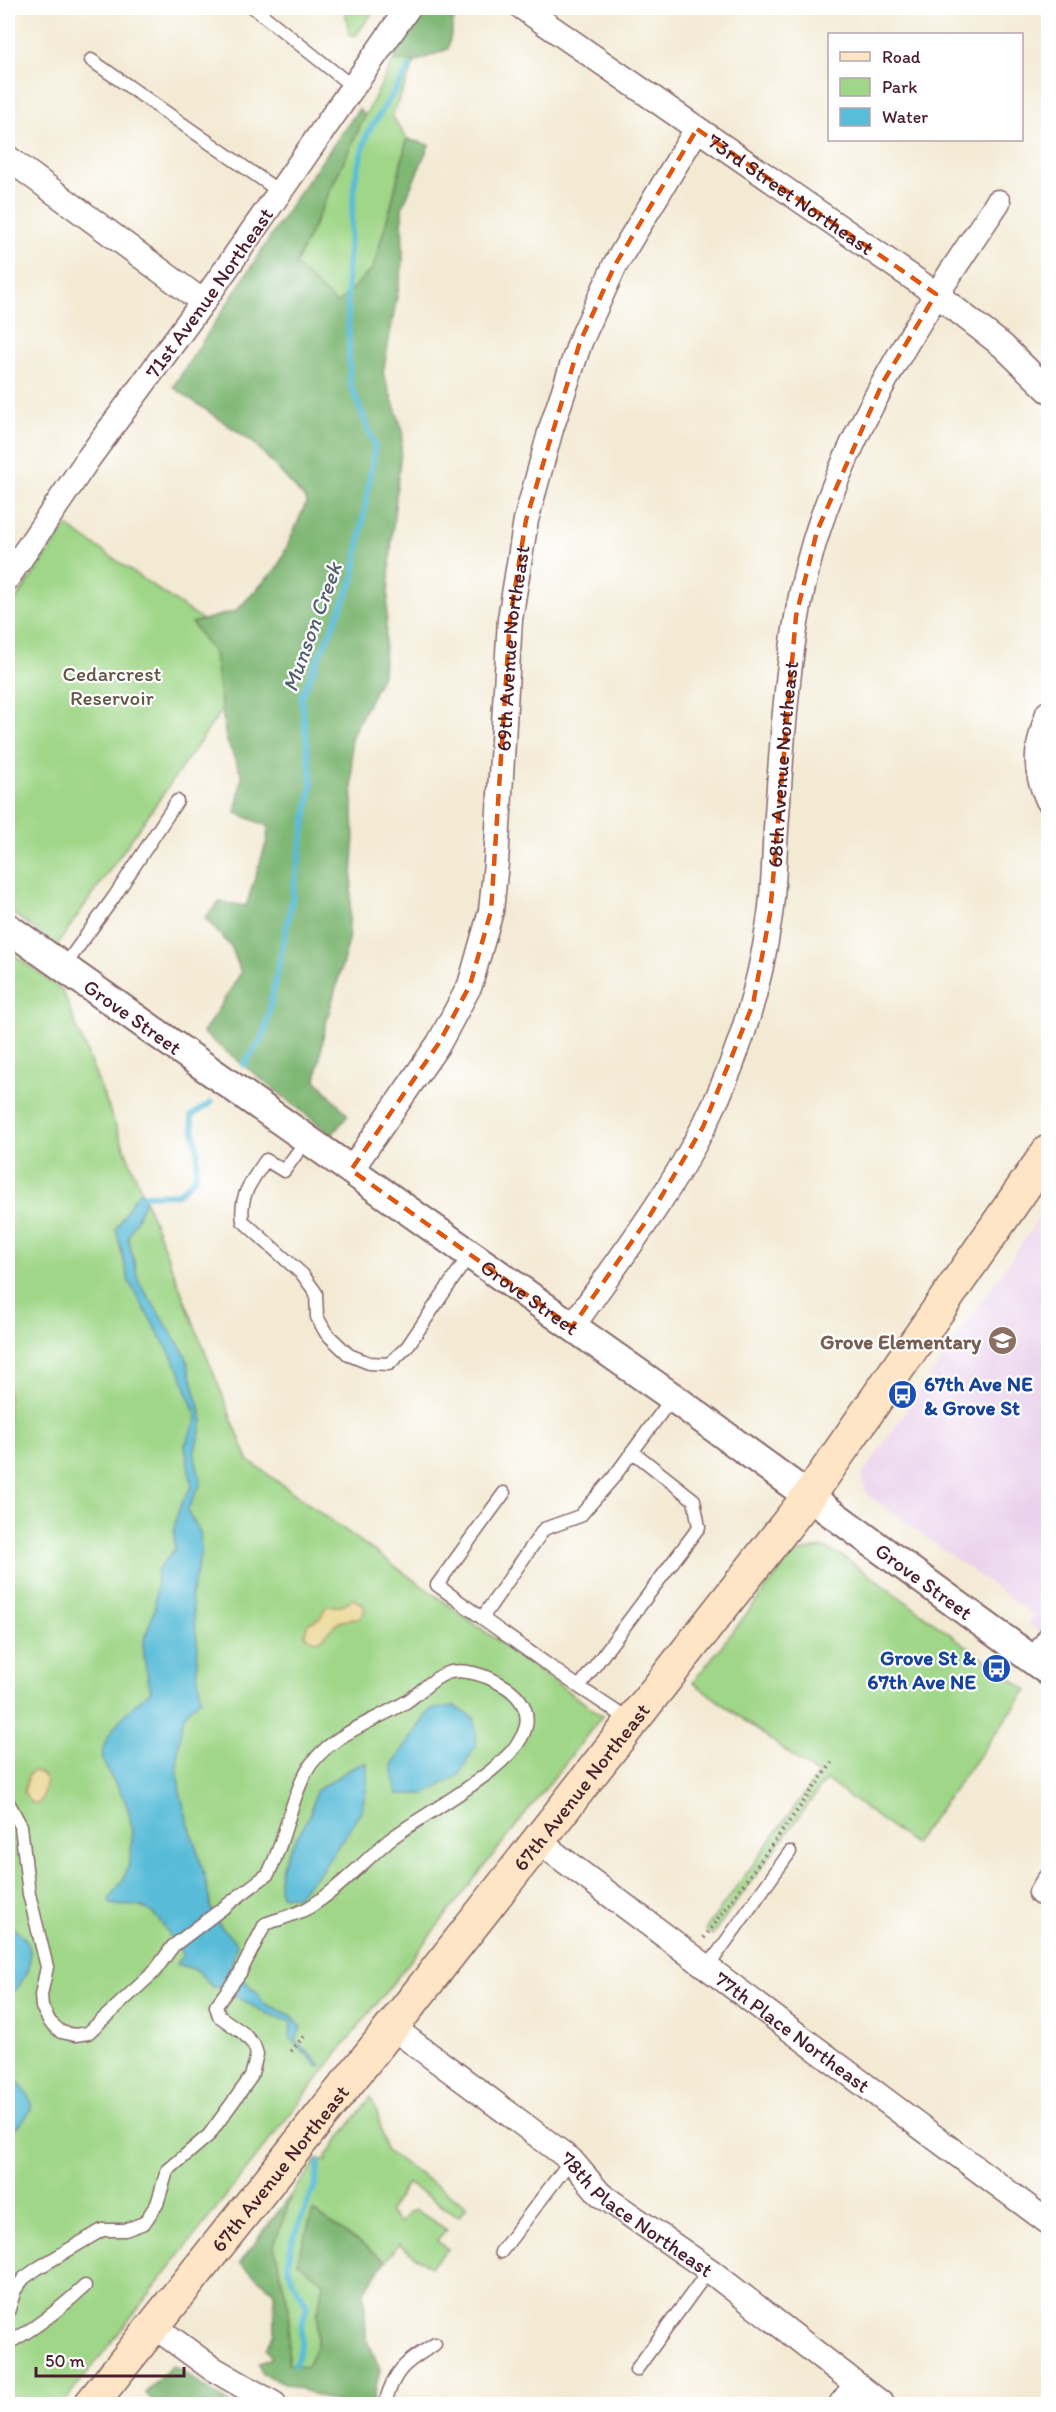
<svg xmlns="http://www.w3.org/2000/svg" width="1056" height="2412" font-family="Itim,sans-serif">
  <rect width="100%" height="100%" fill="#fff"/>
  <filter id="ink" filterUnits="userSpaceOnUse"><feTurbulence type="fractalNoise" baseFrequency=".0167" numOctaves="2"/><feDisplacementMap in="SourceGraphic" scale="12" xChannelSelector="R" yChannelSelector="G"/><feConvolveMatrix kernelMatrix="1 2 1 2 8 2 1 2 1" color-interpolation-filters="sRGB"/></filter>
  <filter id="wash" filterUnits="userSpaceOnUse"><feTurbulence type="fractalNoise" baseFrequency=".008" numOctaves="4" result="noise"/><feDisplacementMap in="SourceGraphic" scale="24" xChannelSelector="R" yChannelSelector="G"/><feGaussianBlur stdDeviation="1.35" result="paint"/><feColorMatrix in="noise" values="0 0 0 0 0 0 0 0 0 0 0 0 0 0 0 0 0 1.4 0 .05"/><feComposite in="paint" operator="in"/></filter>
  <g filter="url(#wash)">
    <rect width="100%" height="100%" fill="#f3ead4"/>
    <path fill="#ead1ec" d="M1048,1205v433l-20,-14 5,-9 -165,-120 -7,-18z"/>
    <path fill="#9fd687" stroke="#747a59" stroke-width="1.5" d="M345,8h31l-20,27h-7z
      M394,60l21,2 -23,54 15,23 -16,67 -18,62 -36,36 -42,-38 70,-150z
      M67,526l191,133 -201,286 -49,-35v-299z
      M8,950l54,40 186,470 354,256 -539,688h-55z
      M820,1548l8,1 16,8 183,133 -113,154 -88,-64 -114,155 -7,-5 113,-155 -125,-93 99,-126 11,-5z
      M371,2097l7,18 8,36 81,55 -8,11 -52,-34 -18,29 11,11 9,-11 7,-2 31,20 -10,11 11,8 -18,18 -31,-23 -13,17 -73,-49 11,70 -6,31 -1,32 -11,23 -18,-5 1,-54 -15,-64 19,-53 24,-32 10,1 -1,-5z"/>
    <path fill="#7fb774" stroke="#646b50" stroke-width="1.5" d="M424,8h20l11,6 -7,35 -33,13 -21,-2 4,-18z
      M359,109l6,7 -70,149 42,39 36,-36 18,-62 16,-67 22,6 -27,63 1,55 -20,110 20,58 -11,103 -9,139 -32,65 3,108 -6,98 -23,83 -9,53 32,35 -16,20 -129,-102 38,-60 -9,-25 -27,-30 14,-16 27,4 21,-65 1,-15 -32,-13 6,-38 -16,-36 -12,-85 -22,-31 44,-12 42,-44 29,-66 -53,-58 -81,-56 126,-194z
      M293,2192l-19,53 15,64 -1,54 18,4 11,-22 1,-32 5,-31 -26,-20 16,-51 73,50 -22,30 2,45 14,33 -8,35h-33l-77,-30 -3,-11 13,-4 -6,-11 9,-15 -1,-41 -34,-29z
      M173,2365l54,37 5,2h-75l-12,-11z"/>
    <path fill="#eeda9e" stroke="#9c7c64" stroke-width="1.5" d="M353,1599l11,6v7l-3,5c-8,4 -18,2 -24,6 -12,8 -14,27 -32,12l2,-11 13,-6 6,-12h14z
      M34,1771l8,3 4,6 -4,20 -5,4 -8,-3 -5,-10 5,-17z"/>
    <path fill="#59bcd8" stroke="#526e82" stroke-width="1.5" d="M141,1191l4,10 -17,36 11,45 47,74 17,65 -9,32 7,30 -14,28 13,21 1,20 -10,44 7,51 -1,24 4,27c-5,6 -15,13 -18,21 -2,5 -2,12 -3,18 -10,51 11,86 23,134 10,36 3,45 34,72l-6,25 27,25 5,10 28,12 10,11 -5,15 25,24 -2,2 -29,-28 1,-17 -30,-11 -40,-24h-9l-14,-16 -21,-7 6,-9c-11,-14 -22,-40 -39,-47 -10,-4 -22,-1 -33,-4l-2,-4c3,-7 9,-12 13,-19 11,-18 12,-52 6,-72 -4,-18 -21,-32 -25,-50 -5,-22 32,-56 48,-68l-6,-27 -2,-20 12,-36 2,-37 18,-22c-4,-25 3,-43 17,-62l-7,-42 12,-26 -18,-50 -50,-87 -13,-53 18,-31z
      M454,1706l20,12 3,25 -18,32 -33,19h-29l-5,-29 38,-55z
      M367,1762v26l-6,24 -40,59 -25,26 -15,-2c-9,-27 15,-54 27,-77 4,-8 6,-18 8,-27l34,-22z
      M8,1926c36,16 22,51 0,72z
      M8,2071c28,33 34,32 0,65z"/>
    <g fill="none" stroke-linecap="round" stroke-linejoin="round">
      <path stroke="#59bcd8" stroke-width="6" d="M244,1065l20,-30 26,-124 22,-128 -11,-86 52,-116 22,-135 -25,-63 -3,-108 8,-96 12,-45 43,-67
        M137,1199l6,-4 35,-1 17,-16 3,-26 -7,-36 20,-13
        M295,2364c11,-21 3,-36 12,-58l-15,-27 -4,-16 4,-21 23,-57 4,-22"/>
    </g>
  </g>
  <g filter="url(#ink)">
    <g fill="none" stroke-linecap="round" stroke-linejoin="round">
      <defs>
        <path id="service" d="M254,8l99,79
          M91,60l189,132
          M63,968l51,-71 63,-96
          M307,1139l-23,32 -18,-11c-14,20 -27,35 -23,61l60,54 13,18 1,24 9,16 23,22 20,8 20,1 18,-17 63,-93
          M482,1618l-45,-33 67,-92
          M1030,1657l18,-27
          M579,1687l120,-160 -5,-27 -62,-49
          M629,1720l-50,-33 -97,-69 62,-89 36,-13 33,-38 59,-80
          M8,1802l13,24 8,68 18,73 -6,28 1,12 8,15 11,10 14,3 13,-2 66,-61 19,-26 95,-72c17,-32 21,-70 38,-102 20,-36 67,-50 100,-70 13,-8 26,-24 41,-29 16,-5 38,2 52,10 16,8 31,23 27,43 -9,42 -105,88 -138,115 -27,23 -50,49 -80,67 -13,7 -29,11 -43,16l-25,49 -24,33 3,10 24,17 11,12 3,9 -6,23 -42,58 -42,36 -10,33 -13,19 -19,7h-23l-64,38 -14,10 -9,12 -7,22
          M707,1968l83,-116
          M501,2252l70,-92
          M8,2343c29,-15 53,-35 77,-57
          M636,2370l73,-100
          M385,2404c9,-35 21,-42 50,-60"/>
        <g id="minor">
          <path id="s1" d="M523,8l413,286 67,52 45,44"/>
          <path d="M8,158l195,144"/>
          <path id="s2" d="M8,577l80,-118 115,-157 205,-294"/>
          <path d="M1048,713c-11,34 -16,54 0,87"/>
          <path id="s3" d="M351,1170l88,-127 31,-58 21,-74 5,-48 14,-244 16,-99 25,-91 29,-87 35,-77 82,-136"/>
          <path id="s4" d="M572,1327c46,-66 96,-130 132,-201 34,-67 56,-137 66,-211 4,-28 4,-58 6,-86 7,-96 12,-207 42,-299 39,-119 110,-224 180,-328"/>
          <path id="s5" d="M538,1841l510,381"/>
          <path d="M1041,1893l7,-11"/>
          <path id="s6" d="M392,2027l179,133 29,34 109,76 173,134"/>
          <path d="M154,2326l56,41 64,37"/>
          <path d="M841,2404l15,-19"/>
        </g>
        <g id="tertiary">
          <path id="s7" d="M8,928l667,471 373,272"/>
        </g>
        <g id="secondary">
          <path id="s8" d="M91,2404l301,-377 417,-531 239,-344"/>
        </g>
      </defs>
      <use href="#service" stroke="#856666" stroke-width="15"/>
      <use href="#minor" stroke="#856666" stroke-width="27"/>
      <use href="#tertiary" stroke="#856666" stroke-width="32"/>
      <use href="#secondary" stroke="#856666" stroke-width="36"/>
      <path stroke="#856666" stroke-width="4" stroke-dasharray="1.5 4.5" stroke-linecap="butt" d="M704,1938l128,-175
        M291,2051l14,-16"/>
      <use href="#service" stroke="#fff" stroke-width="12"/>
      <use href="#minor" stroke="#fff" stroke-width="24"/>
      <use href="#tertiary" stroke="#fff" stroke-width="28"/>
      <use href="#secondary" stroke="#fee5c5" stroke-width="33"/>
    </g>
  </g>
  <path fill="none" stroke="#e0560e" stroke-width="4.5" stroke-dasharray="12 8" stroke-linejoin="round" d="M697,129l239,165 -53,88 -66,149 -21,85 -26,298 -17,90 -50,123 -54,90 -77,110 -221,-157 88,-127 31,-58 21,-74 19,-292 16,-99 54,-178 35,-77z"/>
  <defs>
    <symbol id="school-disc" viewBox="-11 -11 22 22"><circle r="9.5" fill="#8d6e63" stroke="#fff"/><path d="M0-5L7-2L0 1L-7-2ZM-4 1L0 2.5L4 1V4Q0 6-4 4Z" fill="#fff"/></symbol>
    <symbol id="bus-disc" viewBox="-11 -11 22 22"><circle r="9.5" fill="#1a4fb4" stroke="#fff"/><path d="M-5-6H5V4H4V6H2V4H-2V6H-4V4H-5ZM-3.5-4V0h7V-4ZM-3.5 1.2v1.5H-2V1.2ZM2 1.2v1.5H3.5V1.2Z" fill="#fff"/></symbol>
  </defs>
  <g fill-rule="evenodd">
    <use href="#school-disc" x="986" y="1324" width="33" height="33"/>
    <use href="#bus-disc" x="886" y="1378" width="33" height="33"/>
    <use href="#bus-disc" x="980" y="1652" width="33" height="33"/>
  </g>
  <g text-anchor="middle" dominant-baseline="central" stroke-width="4.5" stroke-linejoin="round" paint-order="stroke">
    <g font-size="21" fill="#4a1f2b" stroke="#fff">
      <text stroke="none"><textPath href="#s1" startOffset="326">73rd Street Northeast</textPath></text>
      <text stroke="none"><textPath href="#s2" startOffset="348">71st Avenue Northeast</textPath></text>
      <text stroke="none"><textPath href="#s3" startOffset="561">69th Avenue Northeast</textPath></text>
      <text stroke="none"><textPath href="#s4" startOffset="614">68th Avenue Northeast</textPath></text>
      <text stroke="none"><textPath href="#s7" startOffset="153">Grove Street</textPath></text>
      <text stroke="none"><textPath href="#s7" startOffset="639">Grove Street</textPath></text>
      <text stroke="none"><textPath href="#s7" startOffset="1125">Grove Street</textPath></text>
      <text stroke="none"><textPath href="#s8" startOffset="788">67th Avenue Northeast</textPath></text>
      <text stroke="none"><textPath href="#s5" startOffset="318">77th Place Northeast</textPath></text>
      <text stroke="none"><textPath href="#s8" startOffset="302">67th Avenue Northeast</textPath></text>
      <text stroke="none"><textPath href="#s6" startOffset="309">78th Place Northeast</textPath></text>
    </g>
    <g font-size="21" fill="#645647" stroke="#fff">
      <text x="112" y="673">Cedarcrest<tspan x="112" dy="24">Reservoir</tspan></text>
    </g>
    <g font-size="21" font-weight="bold" fill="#785e54" stroke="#fff" text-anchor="end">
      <text x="981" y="1341">Grove Elementary</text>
    </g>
    <g font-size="21" font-weight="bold" fill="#164399" stroke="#fff" text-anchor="start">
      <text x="924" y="1383">67th Ave NE<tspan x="924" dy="24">&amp; Grove St</tspan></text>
      <text x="976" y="1657" text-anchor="end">Grove St &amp;<tspan x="976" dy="24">67th Ave NE</tspan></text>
    </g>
    <g font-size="22" font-style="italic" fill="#505e70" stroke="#fff">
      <text transform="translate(312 627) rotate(-70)">Munson Creek</text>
    </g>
  </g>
  <rect width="1056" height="2412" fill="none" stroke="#fff" stroke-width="30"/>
  <rect x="828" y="33" width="195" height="108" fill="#ffffff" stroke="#b7a5aa" stroke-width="1.5"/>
  <rect x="840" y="52" width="30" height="9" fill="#fee5c5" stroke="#b7a5aa" stroke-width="1.5"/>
  <text x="882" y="63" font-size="18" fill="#4a1f2b">Road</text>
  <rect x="840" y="78" width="30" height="18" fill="#9fd687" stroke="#b7a5aa" stroke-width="1.5"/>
  <text x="882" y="93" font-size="18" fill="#4a1f2b">Park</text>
  <rect x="840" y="108" width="30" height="18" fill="#59bcd8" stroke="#b7a5aa" stroke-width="1.5"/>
  <text x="882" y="123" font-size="18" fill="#4a1f2b">Water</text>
  <path d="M36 2367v9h148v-9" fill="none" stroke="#4a1f2b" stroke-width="3"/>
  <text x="45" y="2367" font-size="18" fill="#4a1f2b" stroke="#ffffff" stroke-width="4.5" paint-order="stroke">50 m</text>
</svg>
